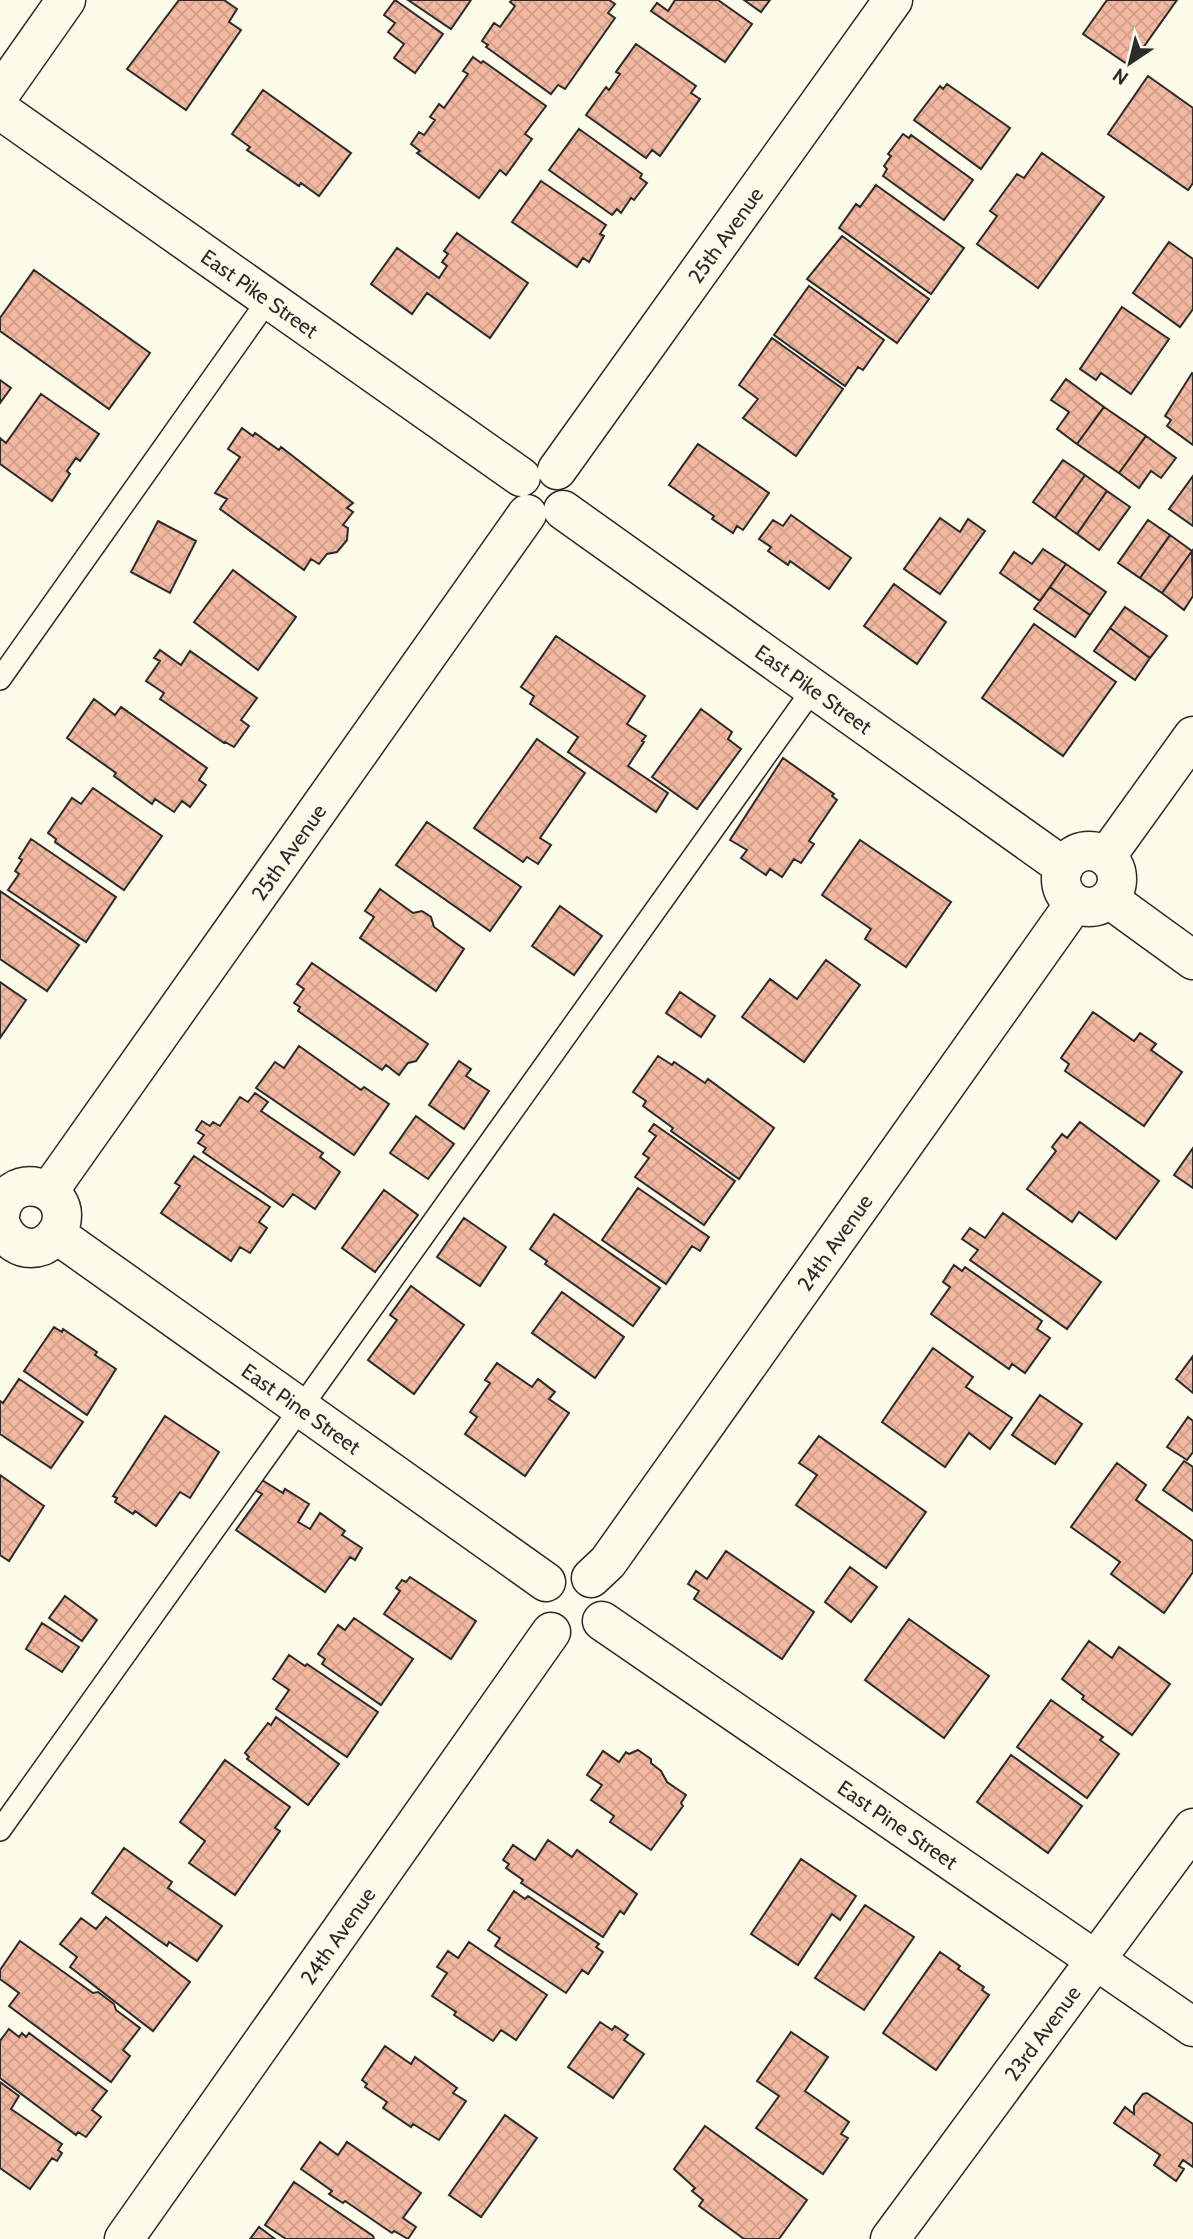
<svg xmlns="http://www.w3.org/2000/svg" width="1193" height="2239" font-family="Cabin,sans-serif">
  <defs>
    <pattern id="building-cross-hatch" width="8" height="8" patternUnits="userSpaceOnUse" patternTransform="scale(1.75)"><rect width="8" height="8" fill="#f2b8a0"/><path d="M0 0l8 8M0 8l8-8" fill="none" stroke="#d09e8a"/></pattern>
  </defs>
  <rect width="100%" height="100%" fill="#fdfbea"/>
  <path fill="url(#building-cross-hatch)" stroke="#2b2b2b" stroke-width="2" d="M179,0h45l13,9 -8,13 12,8 -55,80 -59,-41z
    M395,0l48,34 -28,39 -21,-15 10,-14 -16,-12 7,-9 -11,-8z
    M408,0h63l-20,29z
    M512,0h97l6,4 -7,9 7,5 -50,71 -7,-4 -7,9 -65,-47 2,-2 -6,-4 12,-18 6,4 15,-21 -5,-4z
    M675,0h43l34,24 -27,38 -74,-51 6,-8 11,8z
    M744,0h26l-9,12z
    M1107,0h70l-47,66 -47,-32z
    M636,44l60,42 -5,7 9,6 -40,57 -8,-6 -6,8 -60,-43 20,-28 3,3 11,-16 -4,-2z
    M473,57l8,6 2,-2 63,45 -21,28 7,5 -26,36 -6,-5 -21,28 -62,-45 3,-2 -9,-7 8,-12 5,3 11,-15 -5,-3 9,-13 5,4 24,-34 -5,-3z
    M1148,76l45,32v75l-5,7 -80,-56z
    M947,84l63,44 -29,41 -67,-49 26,-34 3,3z
    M263,90l88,63 -32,43 -18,-13 -2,3 -52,-36 3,-3 -18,-13z
    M579,129l63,45 -2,4 7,5 -13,17 -3,-2 -10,15 -4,-4 -5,6 -63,-45z
    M903,134l6,4 2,-3 62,45 -29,40 -61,-44 4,-7 -3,-3 7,-10 -3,-2z
    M1042,153l62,44 -66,91 -61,-44 20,-28 -7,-5 27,-37 7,4z
    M541,181l65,44 -6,9 4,2 -15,26 -6,-4 -6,9 -65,-45z
    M876,185l88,63 -33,46 -92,-66 17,-24 4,3z
    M457,233l71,50 -38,55 -63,-45 -15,21 -41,-30 26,-36 42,30 8,-12 -5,-4 6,-8 -4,-3z
    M842,236l87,63 -32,44 -90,-64z
    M1169,242l24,17v50l-13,18 -47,-34z
    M34,270l116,83 -41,56 -109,-78v-13z
    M809,286l75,54 -21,30 -5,-3 -13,19 -71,-51z
    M1122,307l47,32 -38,55 -30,-21 -5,7 -16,-11z
    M772,338l71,51 -47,67 -53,-38 15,-19 -19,-14z
    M1192,373l1,1v71l-26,-19 4,-6 -6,-4z
    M1066,379l38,28 -27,37 -20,-15 12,-17 -18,-12z
    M0,380l11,8 -11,15z
    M41,394l58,40 -19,27 -4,-3 -9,13 3,3 -18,27 -52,-37v-26l6,5z
    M1104,407l42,29 -27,37 -42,-29z
    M242,428l11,8 2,-3 24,17 2,-3 72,56 -6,5 6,4 -10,13 5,3 -1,12 -10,12 -10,2 -8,10 -8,-5 -7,11 -84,-61 7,-10 -12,-6 25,-36 -12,-8z
    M1146,436l30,22 -15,20 -10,-7 -12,17 -20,-15z
    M698,444l71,49 -26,37 -6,-4 -4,7 -21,-14 2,-3 -45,-31z
    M1063,460l22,15 -30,43 -22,-16z
    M1085,475l22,16 -30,43 -22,-16z
    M1193,476v50l-24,-17z
    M1107,491l23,16 -31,43 -22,-16z
    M791,515l60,43 -22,31 -39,-28 -2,4 -20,-14 3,-4 -12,-8 14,-19 10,6z
    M940,518l20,14 8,-13 17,12 -45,63 -36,-25z
    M1148,520l22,15 -30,43 -22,-15z
    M158,521l38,20 -26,52 -39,-21z
    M1170,535l22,16 -30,42 -22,-15z
    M1043,549l23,15 -26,37 -40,-28 14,-21 18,12z
    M1192,551l1,45 -9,14 -22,-17z
    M1066,564l40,28 -16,23 -40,-28z
    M233,570l63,47 -38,53 -64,-48z
    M894,584l52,38 -29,42 -53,-38z
    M1050,587l40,28 -15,22 -41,-28z
    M1125,607l42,29 -17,22 -40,-30z
    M1034,624l82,58 -53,74 -81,-58z
    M1110,628l40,30 -15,22 -41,-29z
    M556,636l89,60 -18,28 19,12 -4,5 2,1 -16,24 40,27 -12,19 -88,-60 10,-15 -48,-33 4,-8 -13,-9z
    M160,650l21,15 9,-14 67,47 -16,22 8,6 -15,21 -9,-5 -1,1 -64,-44 4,-6 -18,-12 14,-20 -6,-3z
    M94,699l21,16 6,-8 86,61 -8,12 7,5 -16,22 -8,-6 -8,11 -19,-13 -3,5 -38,-28 2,-3 -49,-35z
    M701,709l31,23 -4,7 13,10 -44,60 -45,-32z
    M537,739l48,34 -45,65 11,7 -13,19 -11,-7 -4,5 -49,-34z
    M783,758l51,36 -2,2 5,4 -28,41 5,3 -13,19 -7,-4 -12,18 -12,-8 -4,6 -25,-17 6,-8 -17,-10z
    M93,788l69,48 -38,54 -69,-48 1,-3 -8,-6 24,-35 9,6z
    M427,822l94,65 -31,44 -94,-66z
    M31,839l85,58 -30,45 -78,-52 11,-16 -4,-3 7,-11 -3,-2z
    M860,840l91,62 -45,65 -41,-28 6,-10 -49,-34z
    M380,889l33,24 9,-2 9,6 3,10 30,22 -28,42 -76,-53 14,-21 -9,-6z
    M0,891l79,54 -32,46 -47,-32z
    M560,906l42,30 -28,39 -42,-29z
    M826,960l34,25 -56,77 -62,-45 28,-38 27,20z
    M312,963l116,81 -12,17 -8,2 -9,12 -13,-10 -4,5 -84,-59 2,-4 -6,-4 10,-14 -7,-5z
    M0,982l26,18 -26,38z
    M680,992l35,24 -14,21 -35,-24z
    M1093,1012l41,29 6,-8 16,11 -5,6 31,22 -38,54 -79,-55 4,-7 -8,-6z
    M299,1046l62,44 3,-3 25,17 -35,51 -98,-67 19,-26 9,6z
    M658,1056l14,9 2,-3 31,21 3,-4 66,49 -35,51 -68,-48 2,-3 -30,-22 3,-5 -13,-9z
    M459,1061l12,8 -5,7 23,15 -25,38 -35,-24z
    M255,1093l13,9 -7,9 62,42 -3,4 20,15 -25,37 -22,-15 -10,13 -80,-55 3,-4 -8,-5 6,-8 -8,-5 6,-9 8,5 3,-4 7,4 20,-29 8,5z
    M416,1116l38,28 -26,35 -38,-26z
    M1080,1122l79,59 -43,58 -37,-27 -7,10 -45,-33 29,-38 -4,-4 10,-13 5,4z
    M654,1124l81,57 -31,44 -69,-48 14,-19 -6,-4 13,-18 -7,-5z
    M1193,1148v40l-19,-13z
    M194,1156l76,51 -11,15 8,6 -17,25 -10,-6 -9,14 -70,-48 19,-27 -5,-3z
    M638,1188l71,49 -9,14 -8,-5 -26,38 -64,-44z
    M384,1190l34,25 -43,57 -33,-24z
    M1003,1213l98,69 -34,47 -97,-69 8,-10 -16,-11 8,-11 15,10z
    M554,1214l106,74 -27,38 -88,-62 2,-3 -17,-12z
    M464,1218l42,29 -26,39 -43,-29z
    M954,1265l8,6 3,-4 77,54 -5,8 13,9 -25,35 -13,-9 -3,5 -78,-55 19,-27 -7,-5z
    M411,1286l53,39 -50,69 -46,-34 29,-40 -7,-5z
    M562,1292l62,45 -29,41 -63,-45z
    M54,1327l8,5 1,-3 34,23 -2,3 21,14 -29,46 -63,-44z
    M933,1348l40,29 -7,10 46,31 -22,31 -21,-16 -24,34 -63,-45z
    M1193,1356v37l-17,-14z
    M497,1363l35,24 6,-8 17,13 -6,7 20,14 -44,63 -60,-42 12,-17 -7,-5 20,-29 -5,-3z
    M19,1379l64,43 -32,46 -51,-34v-33l3,2z
    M1040,1395l42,29 -27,40 -43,-29z
    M165,1416l54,36 -29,46 -10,-6 -24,34 -21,-15 -2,3 -18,-12 2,-4 -4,-2z
    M1188,1417l5,4v31l-6,8 -20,-13z
    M819,1436l107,76 -40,56 -90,-63 21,-30 -18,-12z
    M1184,1461l9,6v44l-30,-21z
    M1117,1463l29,22 -10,15 57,41v31l-29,41 -53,-39 9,-12 -49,-35z
    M0,1475l44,31 -35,55 -9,-6z
    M262,1480l21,13 2,-4 24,15 -11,18 12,7 10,-16 25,18 -3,4 20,13 -7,12 -5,-3 -25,35 -89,-62 26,-36 -7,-4z
    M726,1551l88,61 -32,47 -88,-60 5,-8 -11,-7 8,-13 11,8z
    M850,1567l27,20 -26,35 -26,-20z
    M410,1577l66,44 -25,38 -67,-45 16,-23 -4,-3 6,-8 4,2z
    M65,1596l32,24 -15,21 -33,-23z
    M354,1618l59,41 -32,46 -59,-41 3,-5 -7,-5 20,-29 7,5z
    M909,1619l80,57 -45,62 -79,-58z
    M42,1623l37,24 -17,25 -36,-23z
    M1089,1641l23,17 7,-11 51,37 -38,51 -50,-36 2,-3 -22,-17z
    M289,1655l16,11 2,-2 71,48 -31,45 -71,-48 13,-19 -16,-11z
    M1051,1700l52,37 -3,3 19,14 -32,44 -70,-51z
    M276,1717l63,47 -31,41 -61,-46 2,-2 -4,-4 23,-30 3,2z
    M638,1750l13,9v4l10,8 6,11 19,13 -5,8 2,3 -32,44 -41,-28 4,-6 -23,-16 11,-15 -15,-10 16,-24 16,11 7,-10 3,2z
    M1011,1755l71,51 -34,47 -71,-51z
    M225,1760l65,47 -15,21 5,3 -45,64 -46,-32 16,-22 -25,-19z
    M548,1840l24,17 5,-7 60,44 -13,20 -4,-3 -17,26 -82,-54 2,-3 -17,-12 3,-4 -6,-4 10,-15 22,15z
    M124,1848l48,34 -4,6 54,38 -25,35 -28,-19 -2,4 -75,-53z
    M801,1859l55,37 -16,24 -8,-6 -34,51 -47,-31z
    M514,1891l11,8 3,-3 71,48 -3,3 7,5 -15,22 -6,-4 -16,23 -71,-47 5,-8 -12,-8z
    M865,1905l49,32 -50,73 -49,-32z
    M106,1917l84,65 -37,49 -83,-64 7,-10 -17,-13 21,-26 15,11z
    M20,1941l73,52 5,-1 16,12 2,6 24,18 -17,22 7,6 -19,26 -102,-76 10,-13 -19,-14v-9z
    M469,1942l78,53 -31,45 -15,-10 -8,11 -39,-26 2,-3 -24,-16 15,-23 -10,-6 11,-16 10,7z
    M940,1952l20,14 -2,3 26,18 -2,3 7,5 -53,75 -53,-37z
    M600,2022l12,8 3,-4 13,9 -4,5 20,14 -31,44 -45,-31z
    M9,2029l10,8 3,-4 4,4 3,-4 78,58 -15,19 9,7 -15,20 -8,-5 -2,3 -76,-57v-37z
    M791,2032l37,25 -23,34 44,31 -8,12 7,4 -25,36 -67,-46 23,-32 -22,-15z
    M385,2046l26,18 4,-7 42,31 -4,5 13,8 -27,39 -26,-16 -2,3 -28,-19 4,-6 -22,-15 2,-3 -5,-4z
    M0,2082l19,14 -8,13 51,35 -4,6 4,3 -5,8 -5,-3 -22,31 -30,-21z
    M1147,2093l46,31v43l-10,-7 -4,6 5,3 -8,12 -22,-16 6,-10 -46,-32 11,-16 9,7v-8l9,-12z
    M505,2115l32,23 -56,79 -32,-22z
    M705,2126l102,74 -28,39h-35l-45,-33 4,-6 -11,-9 3,-3 -21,-19z
    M320,2142l18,13 9,-13 74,51 -18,25 13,9 -8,12 -14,-8 -2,2 -47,-32 -2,2 -14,-9 3,-3 -31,-22z
    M294,2182l79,54 1,3h-88l-21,-14z
    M259,2227l16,12h-25z"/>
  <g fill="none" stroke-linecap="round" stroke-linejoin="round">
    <defs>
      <path id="lane" d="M0,679l268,-379
        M0,1830l813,-1141"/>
      <g id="street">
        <path d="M0,94l66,-94"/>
        <path id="s1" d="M0,110l521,367"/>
        <path id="s2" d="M557,470l336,-470"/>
        <path id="s3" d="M563,510l501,357"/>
        <circle cx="1089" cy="879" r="28"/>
        <path d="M1106,857l87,-121"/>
        <path d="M1109,899l84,61"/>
        <path id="s4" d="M49,1191l478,-677"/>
        <path d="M0,1215c6,-47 74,-31 60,12 -3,8 -10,15 -18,19 -20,7 -37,-6 -42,-25"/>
        <path id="s5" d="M56,1234l490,348"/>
        <path id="s6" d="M591,1578l17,-16 466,-658"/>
        <path id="s7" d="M602,1621l591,406"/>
        <path id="s8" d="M124,2239l427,-607"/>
      </g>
      <g id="primary">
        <path id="s9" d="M890,2239l303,-411"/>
      </g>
    </defs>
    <use href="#lane" stroke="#2b2b2b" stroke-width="24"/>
    <use href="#street" stroke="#2b2b2b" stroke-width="41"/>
    <use href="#primary" stroke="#2b2b2b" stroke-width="41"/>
    <use href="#lane" stroke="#fdfbea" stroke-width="21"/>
    <use href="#street" stroke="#fdfbea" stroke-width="38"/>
    <use href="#primary" stroke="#fdfbea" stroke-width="38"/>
  </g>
  <g text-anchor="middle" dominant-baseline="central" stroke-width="5" stroke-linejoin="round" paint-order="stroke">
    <g font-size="21" fill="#2b2b2b" stroke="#fdfbea">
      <text stroke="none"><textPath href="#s2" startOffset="289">25th Avenue</textPath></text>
      <text stroke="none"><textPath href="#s1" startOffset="318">East Pike Street</textPath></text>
      <text stroke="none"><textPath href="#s3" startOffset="308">East Pike Street</textPath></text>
      <text stroke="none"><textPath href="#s4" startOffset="415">25th Avenue</textPath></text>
      <text stroke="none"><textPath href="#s6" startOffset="415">24th Avenue</textPath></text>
      <text stroke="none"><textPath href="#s5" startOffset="301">East Pine Street</textPath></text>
      <text stroke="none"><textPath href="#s7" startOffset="359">East Pine Street</textPath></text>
      <text stroke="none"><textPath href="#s8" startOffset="371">24th Avenue</textPath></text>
      <text stroke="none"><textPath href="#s9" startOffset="256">23rd Avenue</textPath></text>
    </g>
  </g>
  <g transform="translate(1130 63) rotate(215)" stroke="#fdfbea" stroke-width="5" paint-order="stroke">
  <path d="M0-5L12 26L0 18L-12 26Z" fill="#2b2b2b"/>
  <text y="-10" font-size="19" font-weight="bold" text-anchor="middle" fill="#2b2b2b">N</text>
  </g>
</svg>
